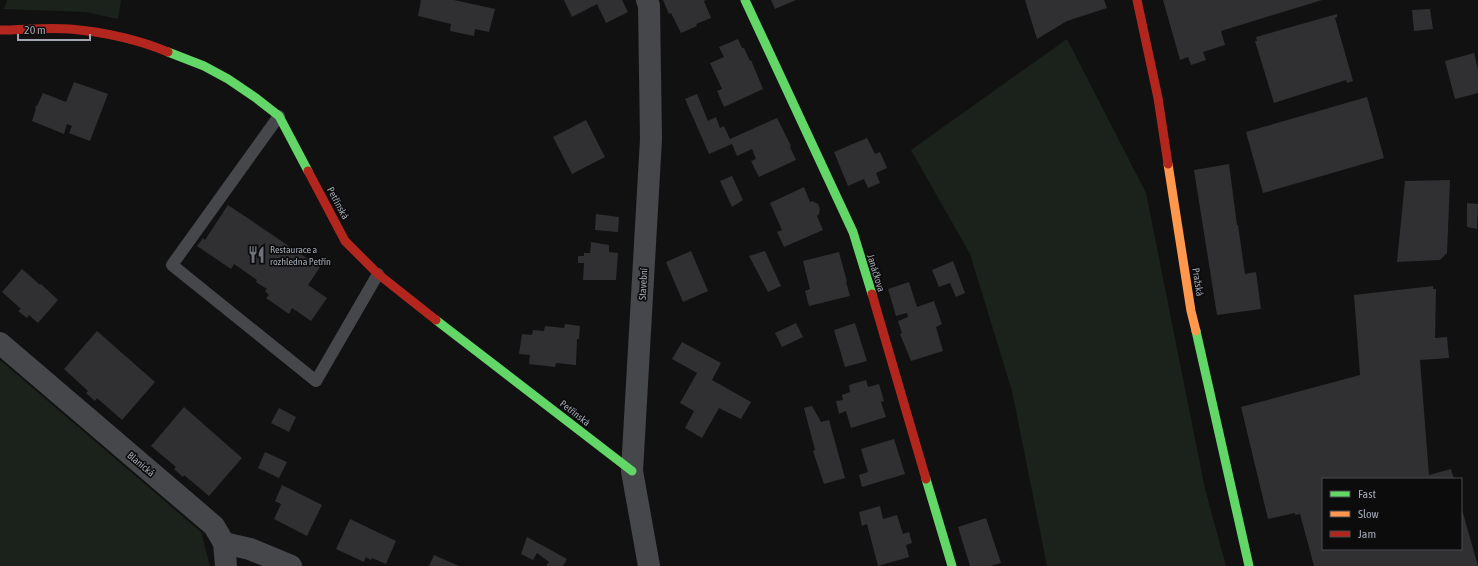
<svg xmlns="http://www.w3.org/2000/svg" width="1478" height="566" font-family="'Asap Condensed',sans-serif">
  <rect width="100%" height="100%" fill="#111112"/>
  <path fill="#1b221c" d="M7,0h114l-3,19 -32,-7 -82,-3z
    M1067,39l79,154 59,296 21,77h-179l-35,-175 -42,-137 -59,-104z
    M0,360l201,172 9,34h-210z"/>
  <path fill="#303032" d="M421,0h33l41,9 -6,23 -14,-3 -1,7 -24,-5 1,-7 -33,-8z
    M564,0h58l6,12 -22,11 -9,-19 -25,13z
    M663,0h43l-2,1 7,17 -15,6 1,2 -16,7 -10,-20 -2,1z
    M771,0h25l-21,9z
    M1025,0h79l3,8 -40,13 -30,18z
    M1163,0h159l-101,31 4,14 -22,7 3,8 -15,5 -3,-8 -8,3z
    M1430,9l3,20 -19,2 -2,-21z
    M1337,14v3l-2,1 18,63 -6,2 -1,-3 -72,23 -19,-62h2l-1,-4z
    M738,39l4,9h2l6,13 1,-1 12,29 -39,18 -7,-16 5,-2 -12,-26 14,-6 -5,-10z
    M1474,53l4,17v23l-23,6 -10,-38z
    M74,82l34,12 -18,47 -21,-8 3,-7 -5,-2 -3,10 -32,-13 4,-12h-1l1,-3h1l6,-13 23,9z
    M697,94l11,27 8,-4 4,11 4,-2 6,13 47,-21 14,28 -1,1 6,13 -37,17 -8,-16 5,-2 -4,-10 -15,7 -5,-12 -23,10 -24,-55z
    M1367,97l17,61 -121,35 -17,-61z
    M586,120l19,37 -33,17 -19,-37z
    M867,138l8,16 5,-2 7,16 -11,5 4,10 -12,5 -4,-9 -16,7 -14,-34z
    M1229,164l8,61h1l7,49 11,-2 5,37 -44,6 -23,-145z
    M732,176l11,24 -11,7 -12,-26z
    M1450,180l-3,73 -7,7 -43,2 8,-81z
    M804,187l6,15 2,-1 6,3 2,5 -1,5 -2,2 6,14 -39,17 -7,-15 5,-2 -12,-27z
    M1467,203l11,1 -1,25 -10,-2z
    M228,205l92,62 -12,18 19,13 -16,23 -19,-13 -3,6 -23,-16 3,-3 -4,-4 2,-2 -11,-7 1,-2 -23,-16 -3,5 -34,-23 6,-8 2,2z
    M596,214l23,3 -1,15 -23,-2z
    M591,242l18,3v7l9,1 -2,27h-33l1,-17h-6v-7h6v-3h6z
    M691,251l17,40 -25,11 -17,-40z
    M765,251l16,35 -13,6 -19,-36z
    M839,252l8,30h-1l4,14 -41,10 -4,-15 5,-2 -7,-28z
    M953,261l12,32 -9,4 -6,-14 -11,4 -7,-17z
    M22,269l18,16 1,-1 17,16 -20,23 -9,-8 -2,3 -9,-7 3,-2 -19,-17z
    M909,282l8,25 17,-6 8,23 -6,3 7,24 -32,10 -11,-27 2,-1 -4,-12 10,-4 -1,-4 -11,3 -8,-27z
    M1433,286v3h3l-1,49 12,-1 2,21 -29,2 9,115 22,-6 3,10h-131v70h138v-43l17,60h-164l-14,-52 -5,1v-2l-27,6 -27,-112 119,-32 -6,-80z
    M796,323l7,14 -21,10 -7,-14z
    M855,323l12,38 -22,6 -11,-37z
    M565,324l15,2 -1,13h-2l-1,26 -20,-2 -1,4 -26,-3 1,-9 -11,-1 3,-20 10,1 1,-5 11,1 1,-5 19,2z
    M97,331l58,51 -33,38 -25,-22 -2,3 -9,-8 2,-2 -24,-22z
    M682,342l39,21 -9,17 39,22 -10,17 -22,-11 -17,30 -17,-10 9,-17 -14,-8 17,-30 -25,-14z
    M866,380l2,7 11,-3 5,17 -3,1 5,15 -35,11 -5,-17 -7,3 -3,-13 7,-1 -1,-5 8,-3 -1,-7z
    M812,406l9,16 8,-2 16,58 -21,6 -11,-33 2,-1 -11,-42z
    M184,407l58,51 -33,38 -25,-21 -1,2 -9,-8 2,-2 -25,-21z
    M279,408l17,9 -7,15 -18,-9z
    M894,439l11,35 -43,13 -3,-12 9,-3 -7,-23z
    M265,452l22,10 -8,16 -21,-10z
    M282,485l40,20 -15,31 -33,-17 7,-15 -6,-3z
    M880,506l3,13 14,-4 6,19 6,-2 3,11 -6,2 3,12 -31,9 -11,-42 -5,2 -3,-14z
    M986,518l15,45 -11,3h-20l-12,-39z
    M350,519l46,22 -10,23 -14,-6 -1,2 -5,-3 -2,5 -28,-13z
    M527,537l40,22 -4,7h-17l3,-4 -12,-9 -4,7 -12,-6z
    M434,555l25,11h-30z"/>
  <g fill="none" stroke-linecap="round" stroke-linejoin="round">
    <path stroke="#46474a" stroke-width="12" d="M279,116l-107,149 144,116 62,-107"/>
    <path stroke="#46474a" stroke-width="22" d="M647,0l2,6 2,133 -19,332 17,95
      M0,343l214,183 10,17 2,23
      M224,543l26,6 41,17"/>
    <path stroke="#63d668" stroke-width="9" d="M745,0l108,232 19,62
      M168,52l36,14 24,13 28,19 23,18 29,55
      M436,320l196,151
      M1196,331l53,235
      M926,479l26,87"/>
    <path stroke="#ff974d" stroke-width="9" d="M1168,164l23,147 5,20"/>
    <path stroke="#b3261e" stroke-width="9" d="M1137,0l21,98 10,66
      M0,30c23,0 47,-3 70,-1 33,3 67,10 98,23
      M308,171l37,70 33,33 58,46
      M872,294l54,185"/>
  </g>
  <defs>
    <symbol id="restaurant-bare" viewBox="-9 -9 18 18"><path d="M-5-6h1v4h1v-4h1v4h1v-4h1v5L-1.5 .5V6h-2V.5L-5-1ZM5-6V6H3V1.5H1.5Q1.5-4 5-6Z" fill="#6f727b" stroke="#0c0c0d" stroke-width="2.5" paint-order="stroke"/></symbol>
  </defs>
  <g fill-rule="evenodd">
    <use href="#restaurant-bare" x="244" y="242" width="25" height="25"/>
  </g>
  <g text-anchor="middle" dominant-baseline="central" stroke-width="3.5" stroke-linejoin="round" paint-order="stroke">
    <g font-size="10" fill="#a2a7b3" stroke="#0c0c0d">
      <text transform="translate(338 203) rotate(62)">Petřínská</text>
      <text transform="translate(876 273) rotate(73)">Janáčkova</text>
      <text transform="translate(1198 282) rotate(81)">Pražská</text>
      <text transform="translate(643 284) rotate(-87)">Stavební</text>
      <text transform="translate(575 413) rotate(38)">Petřínská</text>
      <text transform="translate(141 464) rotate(40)">Blanická</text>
    </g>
    <g font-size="10" fill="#a2a7b3" stroke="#0c0c0d" text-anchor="start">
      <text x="270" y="249">Restaurace a<tspan x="270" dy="12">rozhledna Petřín</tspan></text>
    </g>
  </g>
  <rect x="1322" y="478" width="140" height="72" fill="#0c0c0d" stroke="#484a4f"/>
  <rect x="1330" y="491" width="20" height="6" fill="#63d668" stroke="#484a4f"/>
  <text x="1358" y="498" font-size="12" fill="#a2a7b3">Fast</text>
  <rect x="1330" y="511" width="20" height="6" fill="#ff974d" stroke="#484a4f"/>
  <text x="1358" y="518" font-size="12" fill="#a2a7b3">Slow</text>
  <rect x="1330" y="531" width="20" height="6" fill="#b3261e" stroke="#484a4f"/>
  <text x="1358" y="538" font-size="12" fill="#a2a7b3">Jam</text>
  <path d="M18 34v6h72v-6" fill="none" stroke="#a2a7b3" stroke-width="2"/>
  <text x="24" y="34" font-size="12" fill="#a2a7b3" stroke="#0c0c0d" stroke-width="3" paint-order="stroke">20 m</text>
</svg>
